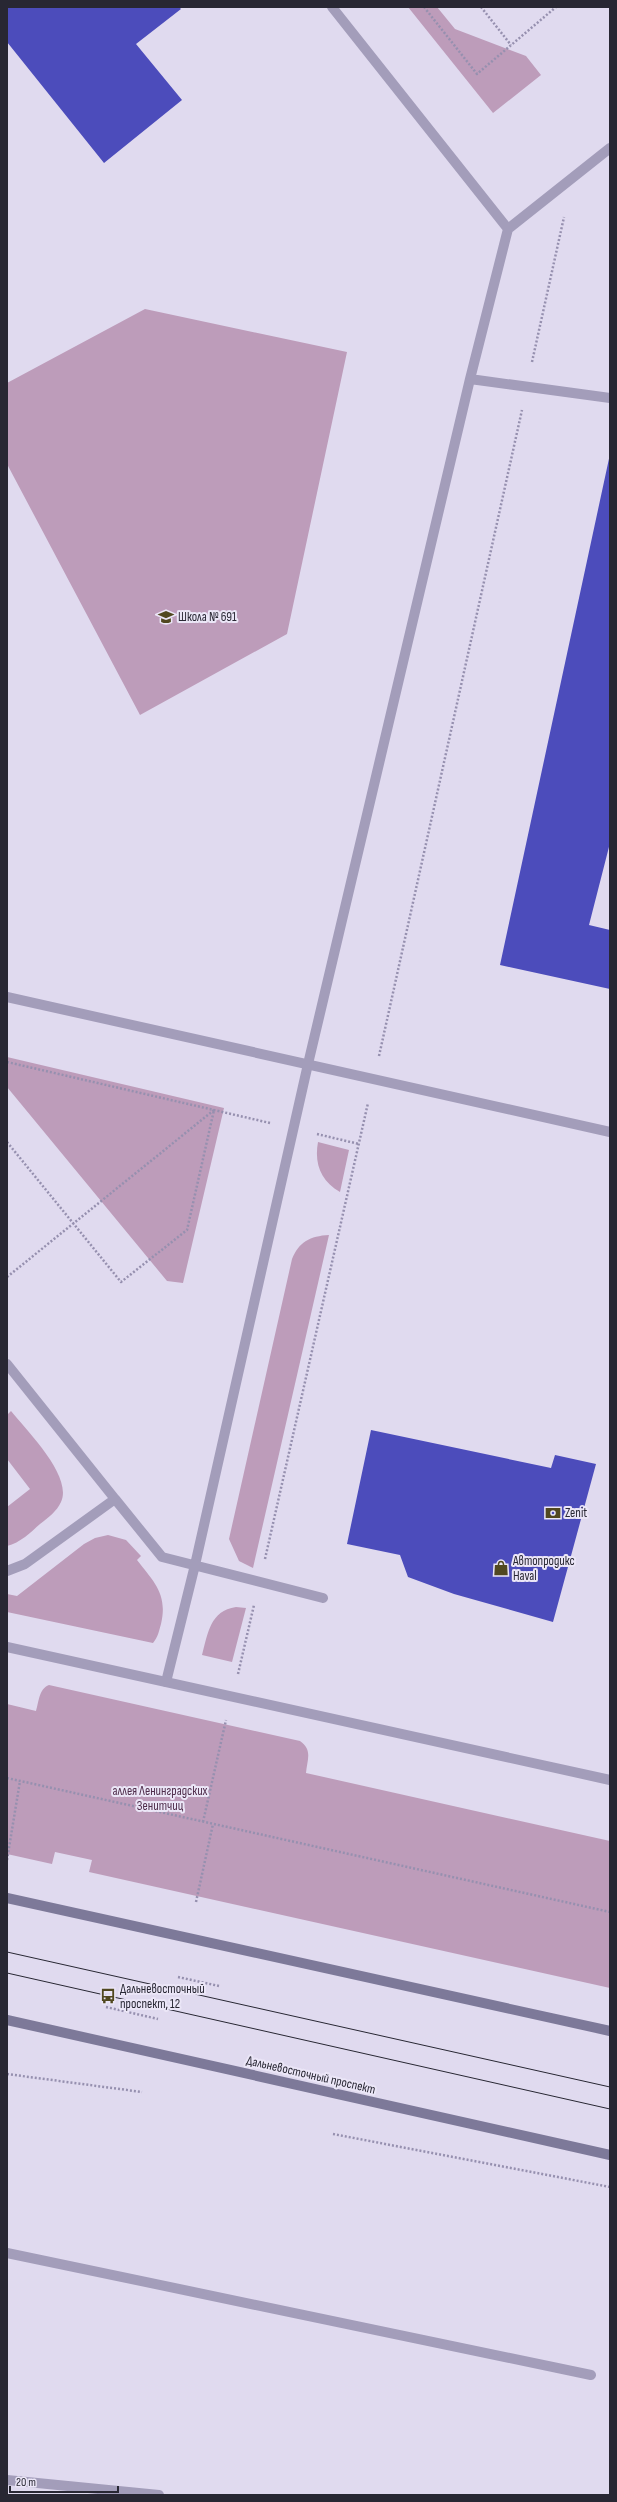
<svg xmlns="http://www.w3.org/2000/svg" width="617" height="2502" font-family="'Sofia Sans Condensed',sans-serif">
  <rect width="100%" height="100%" fill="#e0daef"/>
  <path fill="#bd9cba" d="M408,7h29l18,22 71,27 15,19 -48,38z
    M145,309l202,43 -60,282 -147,81 -133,-251v-81z
    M7,1057l217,51 -41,175 -16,-2 -160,-194z
    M318,1142l31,8 -9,42c-19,-11 -26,-28 -22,-50z
    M329,1235l-76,333 -14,-7 -10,-22 63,-280c7,-17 18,-23 37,-24z
    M11,1411c16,20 62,65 50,91 -4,9 -13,16 -21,22 -9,8 -20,19 -33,22v-39l23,-18 -23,-30v-44z
    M108,1535l18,5 15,16 -4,4c17,22 31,34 24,64 -2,7 -3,13 -8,19l-146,-31v-18l10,2 67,-52 11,-6z
    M236,1607l10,1 -14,54 -30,-7c6,-22 8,-44 34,-48z
    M49,1685l251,56c13,9 7,19 6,32l304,68v147l-521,-116 3,-12 -37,-8 -3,12 -45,-10v-150l29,7c3,-10 3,-22 13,-26z"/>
  <path fill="#4c4cbb" d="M7,7h172l2,2 -45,35 46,56 -78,63 -97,-121z
    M610,454v389l-21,82 21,5v59l-110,-24z
    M371,1430l180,38 4,-13 41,9 -43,158 -99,-28 -46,-17 -8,-22 -53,-11z"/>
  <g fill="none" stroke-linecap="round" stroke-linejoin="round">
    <path stroke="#9690af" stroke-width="2.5" stroke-dasharray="2 2" stroke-linecap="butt" d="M424,7l53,67 79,-67
      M481,7l30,38
      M532,362l32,-145
      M379,1056l143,-646
      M7,1062l263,61
      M317,1134l42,10
      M7,1142l114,140 66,-52 27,-120
      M7,1277l207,-167
      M265,1559l103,-456
      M238,1674l16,-69
      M7,1778l603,134
      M203,1822l23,-102
      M7,1860l13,-79
      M196,1902l17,-78
      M178,1977l41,9
      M106,2007l52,12
      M7,2074l135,18
      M333,2134l277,53"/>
    <path stroke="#a39dba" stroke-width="10" d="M332,7l176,222
      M470,379l140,19
      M7,997l603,135
      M7,1364l108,135 -90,65 -18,7
      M115,1499l47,58 161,41
      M166,1682l29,-117 113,-501 162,-685 38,-150 102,-81
      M7,2253l584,122
      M7,2480l152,15"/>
    <path stroke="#a39dba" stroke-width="10" d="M7,1647l603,133"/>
    <path stroke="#7d7999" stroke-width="10" d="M7,1898l603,133
      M7,2020l603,135"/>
    <path stroke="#282733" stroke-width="1" d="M7,1952l603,135
      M7,1973l603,136"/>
  </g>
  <defs>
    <symbol id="school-bare" viewBox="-9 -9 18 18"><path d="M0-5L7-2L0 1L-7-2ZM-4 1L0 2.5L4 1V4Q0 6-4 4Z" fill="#514820" stroke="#ebe6f7" stroke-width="2.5" paint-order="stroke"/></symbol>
    <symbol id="bank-bare" viewBox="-9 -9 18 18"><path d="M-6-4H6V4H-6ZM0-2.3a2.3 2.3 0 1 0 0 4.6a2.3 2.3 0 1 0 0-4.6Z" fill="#514820" stroke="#ebe6f7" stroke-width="2.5" paint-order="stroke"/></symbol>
    <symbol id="shop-bare" viewBox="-9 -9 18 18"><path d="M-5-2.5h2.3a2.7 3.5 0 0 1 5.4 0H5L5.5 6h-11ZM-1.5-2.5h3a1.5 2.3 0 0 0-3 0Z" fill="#514820" stroke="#ebe6f7" stroke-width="2.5" paint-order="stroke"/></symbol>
    <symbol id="bus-bare" viewBox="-9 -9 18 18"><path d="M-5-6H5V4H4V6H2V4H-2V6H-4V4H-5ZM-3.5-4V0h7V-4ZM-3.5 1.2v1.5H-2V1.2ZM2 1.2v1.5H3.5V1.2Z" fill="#514820" stroke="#ebe6f7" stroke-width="2.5" paint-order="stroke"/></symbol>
  </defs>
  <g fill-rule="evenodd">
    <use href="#school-bare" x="155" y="606" width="22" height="22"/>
    <use href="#bank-bare" x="542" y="1502" width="22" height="22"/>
    <use href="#shop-bare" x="490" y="1557" width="22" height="22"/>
    <use href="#bus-bare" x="97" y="1985" width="22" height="22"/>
  </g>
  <g text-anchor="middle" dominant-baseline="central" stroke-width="4" stroke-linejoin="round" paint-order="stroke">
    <g font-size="13" fill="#282733" stroke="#ebe6f7" text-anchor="start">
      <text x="178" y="617">Школа № 691</text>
      <text x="565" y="1513">Zenit</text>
      <text x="513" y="1561">Автопродикс<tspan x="513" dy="15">Haval</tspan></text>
      <text x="120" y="1989">Дальневосточный<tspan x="120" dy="15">проспект, 12</tspan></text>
    </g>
    <g font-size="13" fill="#4f2d4b" stroke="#ebe6f7">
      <text x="160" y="1791">аллея Ленинградских<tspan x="160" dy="15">Зенитчиц</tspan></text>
    </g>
    <g font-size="13" fill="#282733" stroke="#ebe6f7">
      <text transform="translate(311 2075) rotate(13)">Дальневосточный проспект</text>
    </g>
  </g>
  <rect width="617" height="2502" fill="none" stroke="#282733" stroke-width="16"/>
  <path d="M10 2486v6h108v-6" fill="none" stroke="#282733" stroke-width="2"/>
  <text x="16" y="2486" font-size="12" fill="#282733" stroke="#ebe6f7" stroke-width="3" paint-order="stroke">20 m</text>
</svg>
